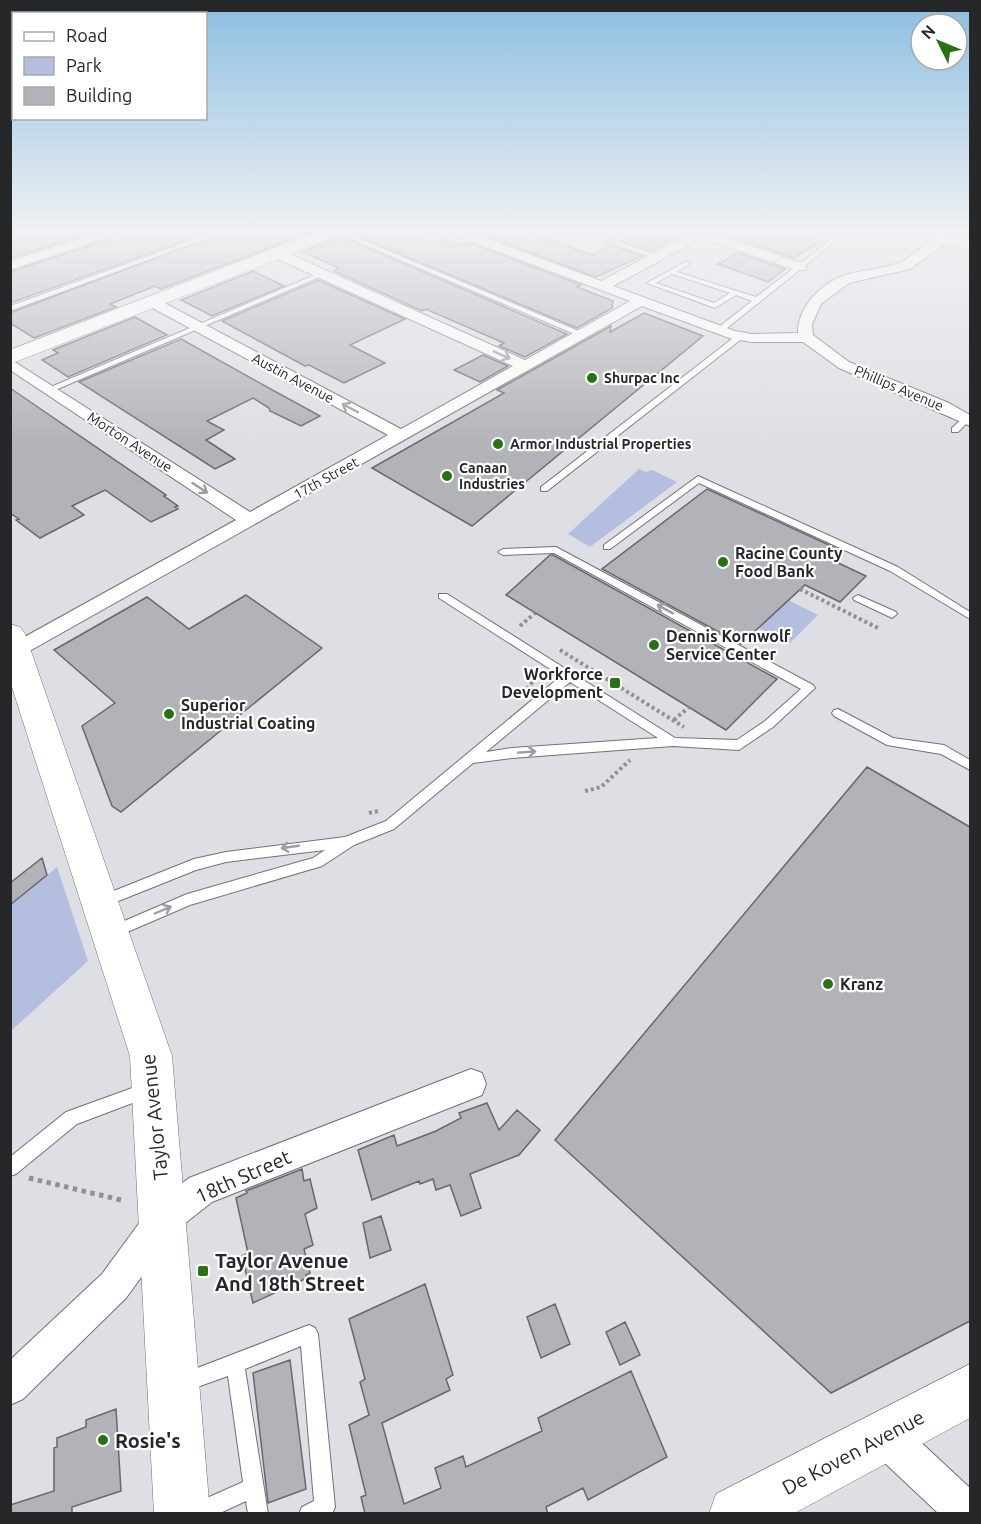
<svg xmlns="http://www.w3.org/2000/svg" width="981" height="1524" font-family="Ubuntu,sans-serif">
  <rect width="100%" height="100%" fill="#dddfe4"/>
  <path fill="#b4bfdf" d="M639,469l7,3 6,-2 25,12 -87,65 -22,-13z
    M788,600l30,15 -29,29 -31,-16z
    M57,867l31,94 -77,70v-126z"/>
  <path fill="#b1b3b8" stroke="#66686c" stroke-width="1.5" d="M10,232h84l-84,26z
    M119,232h90l-199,71v-31l106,-35z
    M225,232h86l-150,57 -6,-3 -45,18 6,3 -82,31 -24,-15v-10z
    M348,232h76l35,13 11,-2 111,42 -4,2 36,14 -1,7 -35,20z
    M496,232h30l66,23 20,-10 30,11 -46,21 -110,-41z
    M639,232h48l-37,19 -29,-10z
    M728,232h107l-41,26 -67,-23z
    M340,236l227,98 -42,23 -26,-11 5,-3 -78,-34 -4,2 -88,-40 5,-3 -36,-16z
    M738,253l47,16 -17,13 -50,-18z
    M253,271l31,15 -72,30 -31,-16z
    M318,280l87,39 -55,26 35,18 -41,20 -35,-18 -4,1 -83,-45z
    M644,313l59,23 -231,190 -100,-58 132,-75 -7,-3 114,-64 -1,6z
    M135,317l32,18 -99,42 -26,-17 16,-7 -5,-3z
    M181,339l86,48 53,29 -19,10 -31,-15 -1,-3 -16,-10 -46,23 17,9 -18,10 29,19 -20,10 -136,-87z
    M483,355l25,11 -28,16 -26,-12z
    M10,388l156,107 -2,1 14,10 -3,1 3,2 -27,13 -46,-32 -33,16 12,9 -44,23 -24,-18 3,-1 -9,-6z
    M707,489l135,62 -10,9 34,16 -26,26 -35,-17 -64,59 -139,-75z
    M550,555h3l224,124 -51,51 -220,-135z
    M246,595l76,53 -201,164 -9,-6 -30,-80 33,-23 -61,-53 93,-53 42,32z
    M867,767l103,60v494l-139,72 -276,-253z
    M42,858l5,17 -37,30v-22z
    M487,1103l12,27 18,-20 23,20 -21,25 -49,19 11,34 -20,8 -11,-31 -14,5 -3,-11 -13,5 -1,-3 -47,19 -14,-50 36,-15 3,11 39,-15 25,-13 -2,-5z
    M302,1169l2,12 6,-2 7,29 -12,6 8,31 -9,4 6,24 -4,2 1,3 -54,25 -11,-47 6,-3 -12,-55 11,-5 -1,-2z
    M381,1216l10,34 -21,8 -7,-35z
    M425,1284l28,91 -7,4 4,11 -68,33 22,81 37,-16 -6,-20 28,-12 3,11 76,-36 -4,-13 93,-47 36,86 -79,43 -5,-12 -37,19 2,7h-183l-4,-17 5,-2 -17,-70 20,-10 -9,-33 5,-3 -16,-60z
    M555,1304l15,40 -29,14 -14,-41z
    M625,1322l15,33 -20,10 -14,-33z
    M290,1360l16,129 -38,14 -15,-130z
    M116,1409l5,82 -49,16v7h-62v-9l44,-14v-43l3,-1v-9l29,-11v-7z"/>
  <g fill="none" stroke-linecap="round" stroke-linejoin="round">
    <defs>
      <path id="lane" d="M215,232h8l-213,79v-5z
        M335,232h8l243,102 -7,2z
        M582,232h8l70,25 -5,1z
        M841,232h6l-125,100 -7,-2 37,-29 -16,-6 -21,13 -68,-25 40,-22 3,2 -1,1 -12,8 79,25zM672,274l58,19 -16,10 -58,-20z
        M970,232v5l-5,6h-4v-2z
        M322,272l3,2 -1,1 -271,116 -7,-2z
        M737,335l7,2 -197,154h-6v-4z
        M967,414h3v6l-12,12h-6v-4z
        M698,476l200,91 72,45v7l-80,-48 -191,-88 -89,66h-6v-4z
        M556,547l257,138 2,3 -42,39 -34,23 -66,-4 -161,12 -39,5 -79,66 -40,16 -32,21 -132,39 -72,31 -5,2 -5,-2 -2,-4 2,-4 79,-34 126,-36 12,-8 -99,12 -30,8 -95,38 -5,-2 -2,-4 2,-4 98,-39 32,-7 119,-15 41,-16 175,-145 -122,-78v-4h8l228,144 62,2 28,-19 36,-32 -247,-136 -51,2 -5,-3 5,-3zM570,682l88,56 -146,10 -26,4z
        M858,595l38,17 1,2 -5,4 -4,-2 -34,-16 -1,-2z
        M838,709l55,29 51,7 26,15v10l-29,-16 -54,-9 -53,-29 -2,-3 2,-3z
        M146,1083l5,3 3,5 -3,5 -74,28 -61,50 -6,2v-19l56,-45z
        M309,1325l6,3 3,6 17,173 -3,7h-33l3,-7 12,-6 -13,-155 -56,23 23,145h-20l-2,-13 -28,13h-32l3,-8 54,-24 -15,-106 -42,15 -7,-2 -2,-7 2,-7z"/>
      <path id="street" d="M100,232h17l-2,3 -105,35v-9z
        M452,232h17l132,49 91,-48 -1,-1h19l95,32 2,3 -2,3h-10l-93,-32 -89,48 122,45 17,3 46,-1c-1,-24 22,-48 42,-56 19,-8 41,-7 59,-14 15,-5 36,-32 51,-29l2,3 -2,3 -40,29 -61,14 -28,21 -9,20 1,11 36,27 100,41 21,12v11l-131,-58 -36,-26h-51l-20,-3 -90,-33 -632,356v-17l226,-125 -226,-150v-11l240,153 138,-77 -241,-130 -2,-3 2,-3h10l244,130 112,-63 -242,-110 -2,-3 2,-3h10l244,110 105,-59 -176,-66z
        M471,1069l11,4 4,11 -4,11 -270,107 -37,29 -49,67 -103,101 -13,6v-45l92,-86 49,-67 38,-29z
        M884,1416l14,5 72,67v26h-31l-69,-65 -5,-14 5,-14z"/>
      <path id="secondary" d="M316,232h24l-3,4 -327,128v-14z
        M919,232h26l25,7v10l-49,-13z
        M10,624l10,3 5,7 147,422 38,458h-56l-24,-458 -120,-375z
        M970,1364v54l-177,96h-84l7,-20z"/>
    </defs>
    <use href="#lane" stroke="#707276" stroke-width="2"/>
    <use href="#street" stroke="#707276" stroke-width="2"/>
    <use href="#secondary" stroke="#707276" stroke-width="1"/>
    <path stroke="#8f9195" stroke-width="4" stroke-dasharray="3 3" stroke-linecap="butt" d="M800,589l78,39
      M520,626l15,-13
      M560,650l124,77
      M527,689l6,-8 -2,-12
      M674,720l15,-13
      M585,791l16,-4 29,-27
      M369,813l9,-2"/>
    <path stroke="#8f9195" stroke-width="5" stroke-dasharray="4.5 4.5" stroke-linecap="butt" d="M29,1178l92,22"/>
    <use href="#lane" fill="#fff" fill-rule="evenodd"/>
    <use href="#street" fill="#fff" fill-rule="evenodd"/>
    <use href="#secondary" fill="#fff" fill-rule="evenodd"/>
    <path stroke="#8f9195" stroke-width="2" stroke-dasharray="1.5 1.5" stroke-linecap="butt" d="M771,263l15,-8"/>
  </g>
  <defs><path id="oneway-shaft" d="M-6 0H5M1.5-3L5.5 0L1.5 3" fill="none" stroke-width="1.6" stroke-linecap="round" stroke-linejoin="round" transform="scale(1.5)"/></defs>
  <g stroke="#9d9e9f">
    <use href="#oneway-shaft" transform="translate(502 355) rotate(24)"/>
    <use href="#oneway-shaft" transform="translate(350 408) rotate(-152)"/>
    <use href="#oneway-shaft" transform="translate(200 488) rotate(33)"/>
    <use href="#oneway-shaft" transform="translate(665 609) rotate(-151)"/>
    <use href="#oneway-shaft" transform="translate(527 752) rotate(-4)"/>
    <use href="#oneway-shaft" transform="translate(290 847) rotate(172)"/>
    <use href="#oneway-shaft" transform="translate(163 910) rotate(-23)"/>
  </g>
  <linearGradient id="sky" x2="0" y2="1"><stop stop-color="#8cbee1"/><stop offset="0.52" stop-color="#f0f1f3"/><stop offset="1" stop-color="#f0f1f3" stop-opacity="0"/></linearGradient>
  <rect width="981" height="445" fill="url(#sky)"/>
  <g fill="#297214" stroke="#fff" stroke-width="2">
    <circle cx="592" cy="378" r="6"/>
    <circle cx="498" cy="444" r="6"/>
    <circle cx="447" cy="476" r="6"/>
    <circle cx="723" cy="562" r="6"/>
    <circle cx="654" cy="645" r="6"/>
    <rect x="609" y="677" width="12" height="12" rx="3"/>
    <circle cx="169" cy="714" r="6"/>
    <circle cx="828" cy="984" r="6"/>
    <rect x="197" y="1265" width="12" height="12" rx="3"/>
    <circle cx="103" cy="1440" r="6"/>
  </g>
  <g text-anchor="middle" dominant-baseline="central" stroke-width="4.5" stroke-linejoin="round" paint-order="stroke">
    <g font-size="14" fill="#262729" stroke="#fff">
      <text transform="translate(293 378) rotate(28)">Austin Avenue</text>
      <text transform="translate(899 388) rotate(23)">Phillips Avenue</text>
      <text transform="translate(130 442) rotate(33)">Morton Avenue</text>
      <text transform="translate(326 478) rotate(-29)">17th Street</text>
    </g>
    <g font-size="14" font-weight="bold" fill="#262729" stroke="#fff" text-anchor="start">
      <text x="604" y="378">Shurpac Inc</text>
      <text x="510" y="444">Armor Industrial Properties</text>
      <text x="459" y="468">Canaan<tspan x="459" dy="16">Industries</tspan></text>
    </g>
    <g font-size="16" font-weight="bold" fill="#262729" stroke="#fff" text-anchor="start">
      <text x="735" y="553">Racine County<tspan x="735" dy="18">Food Bank</tspan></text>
      <text x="666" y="636">Dennis Kornwolf<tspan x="666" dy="18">Service Center</tspan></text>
      <text x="603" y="674" text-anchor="end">Workforce<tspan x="603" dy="18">Development</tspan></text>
      <text x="181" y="705">Superior<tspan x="181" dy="18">Industrial Coating</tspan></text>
      <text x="840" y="984">Kranz</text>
    </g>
    <g font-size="20" fill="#262729" stroke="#fff">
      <text transform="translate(154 1117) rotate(-96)">Taylor Avenue</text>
      <text transform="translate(243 1176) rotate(-24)">18th Street</text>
      <text transform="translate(853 1452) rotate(-28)">De Koven Avenue</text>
    </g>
    <g font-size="20" font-weight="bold" fill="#262729" stroke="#fff" text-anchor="start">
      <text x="215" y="1260">Taylor Avenue<tspan x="215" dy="23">And 18th Street</tspan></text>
      <text x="115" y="1440">Rosie's</text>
    </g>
  </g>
  <rect width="981" height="1524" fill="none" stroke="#262729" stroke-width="24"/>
  <rect x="12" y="12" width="195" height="108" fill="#ffffff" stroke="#a8a9a9" stroke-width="1.5"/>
  <rect x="24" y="32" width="30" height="9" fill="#ffffff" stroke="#a8a9a9" stroke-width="1.5"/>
  <text x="66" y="42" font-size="18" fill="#262729">Road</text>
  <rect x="24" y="57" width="30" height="18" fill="#b4bfdf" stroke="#a8a9a9" stroke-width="1.5"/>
  <text x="66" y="72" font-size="18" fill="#262729">Park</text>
  <rect x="24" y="87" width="30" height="18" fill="#b1b3b8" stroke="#a8a9a9" stroke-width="1.5"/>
  <text x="66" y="102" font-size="18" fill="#262729">Building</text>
  <g transform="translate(939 42) rotate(313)"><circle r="28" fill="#ffffff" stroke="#a8a9a9" stroke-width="1.5"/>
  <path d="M0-4.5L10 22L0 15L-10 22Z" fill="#297214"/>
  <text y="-9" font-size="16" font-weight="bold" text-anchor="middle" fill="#262729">N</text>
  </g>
</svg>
